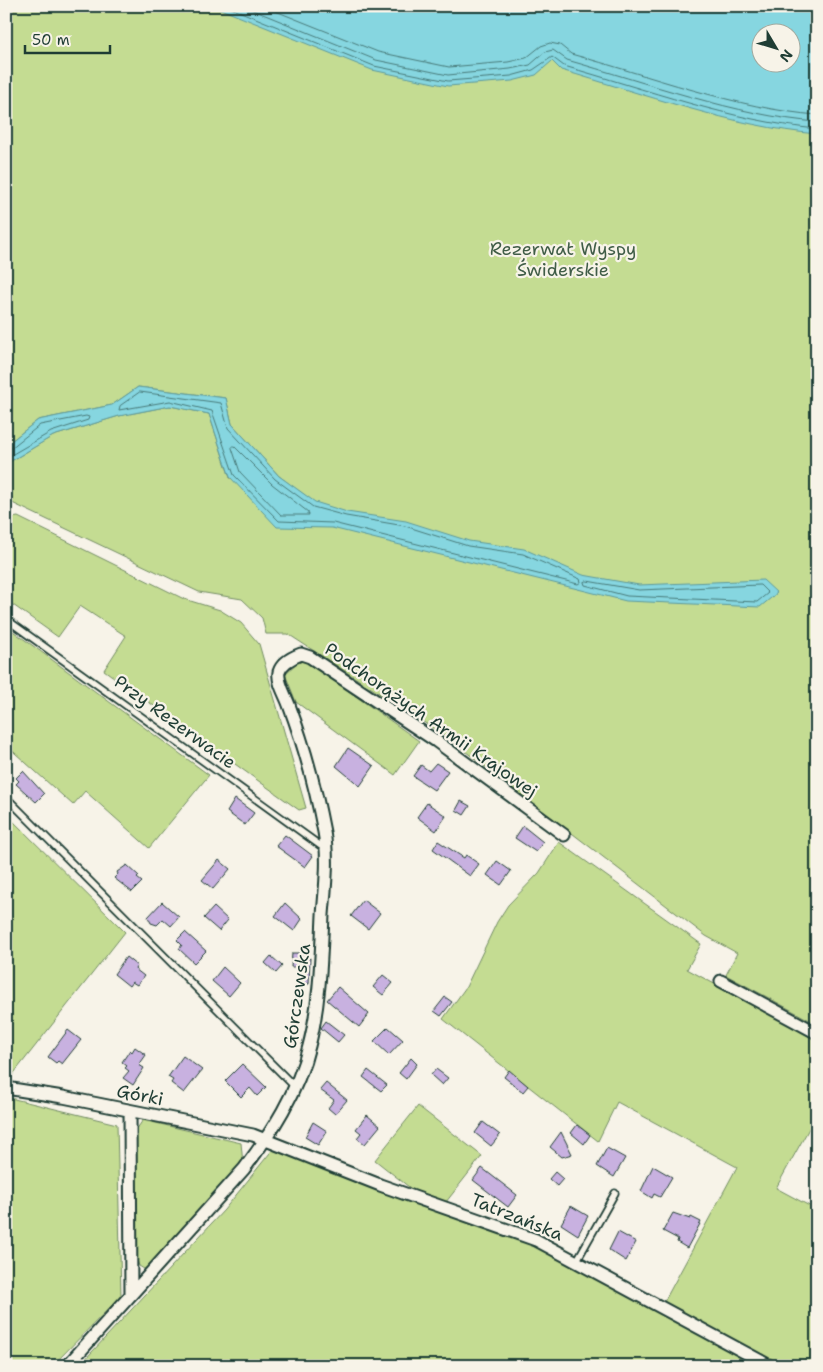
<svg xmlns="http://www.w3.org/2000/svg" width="823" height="1372" font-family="'Shantell Sans',sans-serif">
  <rect width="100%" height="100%" fill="#f7f3e8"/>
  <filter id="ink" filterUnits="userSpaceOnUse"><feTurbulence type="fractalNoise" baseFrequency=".02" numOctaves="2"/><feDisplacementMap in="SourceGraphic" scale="10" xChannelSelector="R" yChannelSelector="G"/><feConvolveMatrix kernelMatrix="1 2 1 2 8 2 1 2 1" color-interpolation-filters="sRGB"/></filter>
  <g filter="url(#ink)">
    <path fill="#c4dc92" stroke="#728c63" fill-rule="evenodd" d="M6,6h811v1018l-91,-49 11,-22 -31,-17 -258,-198 -160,-104h-22l-4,-16 -20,-19 -43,-7 -193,-92v-36l47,-28 66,-20 51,-10 39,8 21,64 81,22 -32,-24 -47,-52 -6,-26 -88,-11 -26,18 -74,15 -32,25zM760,32h30v30h-30z
      M18,517l166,82 36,11 21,13 18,21 47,164 -7,2 -195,-140 22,-34 -46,-30 -22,31 -52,-37v-81z
      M6,626l203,149 -60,73 -64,-57 -12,14 -67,-60z
      M302,658l117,83 -24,34 -99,-73 -11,-28z
      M6,814l119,118 -118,150h-1z
      M559,842l142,102 -14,25 130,71v74l-41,74 41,22v156h-36l-117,-64 73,-135 -120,-65 -19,39 -155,-122 23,-32 31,-65 11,-17 31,-32z
      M6,1097l111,27 4,172 -69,70h-46z
      M418,1106l64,50 -36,46 -32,-11 -39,-31z
      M143,1120l98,23 2,21 -91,102 -8,3 -5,-3 -2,-6 -3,-127z
      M274,1148l264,98 224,120h-683l145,-156z"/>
    <path fill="#86d6e0" stroke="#5d999b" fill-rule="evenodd" d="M213,6h604v128c-83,-7 -176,-41 -256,-64l-9,-9 -16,14 -24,6 -64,5 -76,-16zM760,32h30v30h-30z
      M138,387l88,11 6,26 47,52 36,26 32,10 59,9 63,20 55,8 59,26 56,10 124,-5 14,13 -17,14 -134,-6 -294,-73 -55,-1 -47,-50 -21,-63 -39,-8 -51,10 -66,20 -47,28v-19l32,-25 74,-15z"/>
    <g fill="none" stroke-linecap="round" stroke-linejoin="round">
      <path stroke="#487a79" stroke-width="1" d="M226,6l148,60 74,15 63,-5 22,-6 19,-13 12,9c82,23 167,55 253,63
        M243,6l133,54 72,15 62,-6 20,-4 15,-13 8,-2 14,10c78,22 170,56 250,62
        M263,6l115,46 71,15 59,-5 18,-4 15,-12 9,-3 10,2 11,9c77,21 167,55 246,61
        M140,392l81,11 7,25 47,51 38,28 33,9 59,10 63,20 55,8 57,25 1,3 -3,2 -245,-61 -54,-2 -45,-46 -22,-64 -42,-10 -51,9 1,-4z
        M234,446l38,38 36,28 1,3h-28l-41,-43 -8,-24z
        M6,449l5,-1 29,-23 46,-9 3,1 -1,3 -37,12 -45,26
        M587,581l52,9 121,-5 8,8 -11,9 -130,-6 -42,-11 -1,-3z"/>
    </g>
    <path fill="#c8b1e0" stroke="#1f3d34" d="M348,748l26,18 -14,20 -24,-20z
      M436,763l12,8 -14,19 -21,-14 8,-11 8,6z
      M23,771l21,23 -8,8 -20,-18 3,-3 -3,-3z
      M235,799l19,14 -9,12 -18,-13z
      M461,801l9,5 -6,9 -8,-5z
      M427,803l19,13 -10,15 -19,-14z
      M523,826l20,16 -7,10 -21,-14z
      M285,835l28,21 -8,11 -29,-21z
      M438,841l26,17 2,-3 13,9 -9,12 -37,-27z
      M219,860l11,9 -17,20 -11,-9z
      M497,861l14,10 -10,14 -14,-10z
      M127,865l12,11 -2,2 5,4 -10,10 -18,-14 4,-4 -1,-2z
      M363,900l17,13 -12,16 -17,-13z
      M162,902l17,15 -8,9 -8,-7 -6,6 -6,-2 -3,-6z
      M285,903l17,16 -8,12 -19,-15z
      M214,907l14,13 -9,11 -15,-13z
      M185,932l21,19 -12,12 -15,-14 3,-4 -5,-5z
      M292,953h10v5h8l-1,26h-10l1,-17h-9z
      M271,956l11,10 -6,7 -11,-10z
      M126,957l11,9 -2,3 9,7 -7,9 -5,-3 -3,4 -15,-12z
      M223,967l17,16 -11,13 -17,-15z
      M383,975l10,8 -10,12 -10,-8z
      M338,987l31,27 -10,13 -32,-27z
      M445,997l7,5 -11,14 -7,-5z
      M326,1021l18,14 -6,7 -17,-14z
      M388,1027l15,13 -14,15 -15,-14z
      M68,1030l13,10 -19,24 -4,-3 -2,2 -8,-6z
      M135,1047l11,8 -7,10 5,3 -11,17 -10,-7 6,-7 -4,-3 2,-2 -5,-4 8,-12 2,2z
      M183,1056l19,14 -18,23 -13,-10 2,-3 -5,-3z
      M411,1058l6,6 -11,15 -7,-6z
      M242,1064l24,23 -9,9 -7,-8 -9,9 -16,-16z
      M436,1069l12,9 -6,7 -11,-10z
      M368,1070l19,15 -6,6 -18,-14z
      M509,1070l19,16 -5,6 -19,-15z
      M326,1083l21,17 -12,14 -7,-6 6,-8 -14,-10z
      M367,1115l13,11 -15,18 -8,-6 4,-5 -5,-4z
      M313,1122l14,9 -9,14 -13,-8z
      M483,1122l17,13 -9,11 -16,-13z
      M577,1125l13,10 -6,9 -13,-11z
      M561,1132l11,22 -10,3 -12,-10z
      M607,1148l18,10 -11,19 -17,-11z
      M653,1166l19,11 -12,20 -6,-3 -2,4 -11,-7z
      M482,1168l35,27 -9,12 -35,-27z
      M555,1172l8,7 -6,7 -8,-7z
      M571,1206l17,10 -10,19 -17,-11z
      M673,1213l17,6 1,-2 10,5 -14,26 -10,-6 1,-3 -15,-8z
      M618,1232l18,10 -10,19 -17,-11z"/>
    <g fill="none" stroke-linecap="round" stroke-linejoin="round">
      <defs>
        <path id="service" d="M6,619l319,230
          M6,797l289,290
          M576,1262l39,-69"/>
        <path id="minor" d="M721,981l96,52
          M6,1088l57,9 190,38 127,50 156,55 234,126
          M130,1111l1,184
          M67,1366l177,-197c28,-37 54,-77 65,-123 11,-42 12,-87 14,-131 2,-26 6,-56 1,-83 -8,-42 -20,-87 -35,-127 -3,-9 -12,-23 -10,-33 3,-10 14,-15 22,-18l9,3 126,84 128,94"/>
      </defs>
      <use href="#service" stroke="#1f3d34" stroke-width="9"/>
      <use href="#minor" stroke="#1f3d34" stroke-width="15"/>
      <use href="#service" stroke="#f7f3e8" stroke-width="5.5"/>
      <use href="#minor" stroke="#f7f3e8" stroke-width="11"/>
    </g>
  </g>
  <g text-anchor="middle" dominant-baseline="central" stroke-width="4.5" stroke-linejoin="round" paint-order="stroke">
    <g font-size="18" fill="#405d47" stroke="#f7f3e8">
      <text x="563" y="249">Rezerwat Wyspy<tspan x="563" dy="21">Świderskie</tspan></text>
    </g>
    <g font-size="18" fill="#1f3d34" stroke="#f7f3e8">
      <text transform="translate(431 720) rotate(35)">Podchorążych Armii Krajowej</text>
      <text transform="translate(175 722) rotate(36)">Przy Rezerwacie</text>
      <text transform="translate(297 996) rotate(-82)">Górczewska</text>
      <text transform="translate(140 1095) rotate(11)">Górki</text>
      <text transform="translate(517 1217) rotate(22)">Tatrzańska</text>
    </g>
  </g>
  <rect width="823" height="1372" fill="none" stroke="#f7f3e8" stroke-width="25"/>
  <rect x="12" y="12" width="798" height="1347" fill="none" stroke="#1f3d34" stroke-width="2" filter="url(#ink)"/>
  <g transform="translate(776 48) rotate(128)"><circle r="24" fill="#f7f3e8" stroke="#a1aaa0"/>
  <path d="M0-4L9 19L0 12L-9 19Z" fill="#1f3d34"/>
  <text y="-8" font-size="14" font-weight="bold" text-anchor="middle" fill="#1f3d34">N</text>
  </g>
  <path d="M25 45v8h85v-8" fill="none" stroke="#1f3d34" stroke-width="2.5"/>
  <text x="32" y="45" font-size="15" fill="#1f3d34" stroke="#f7f3e8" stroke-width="4" paint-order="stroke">50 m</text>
</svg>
